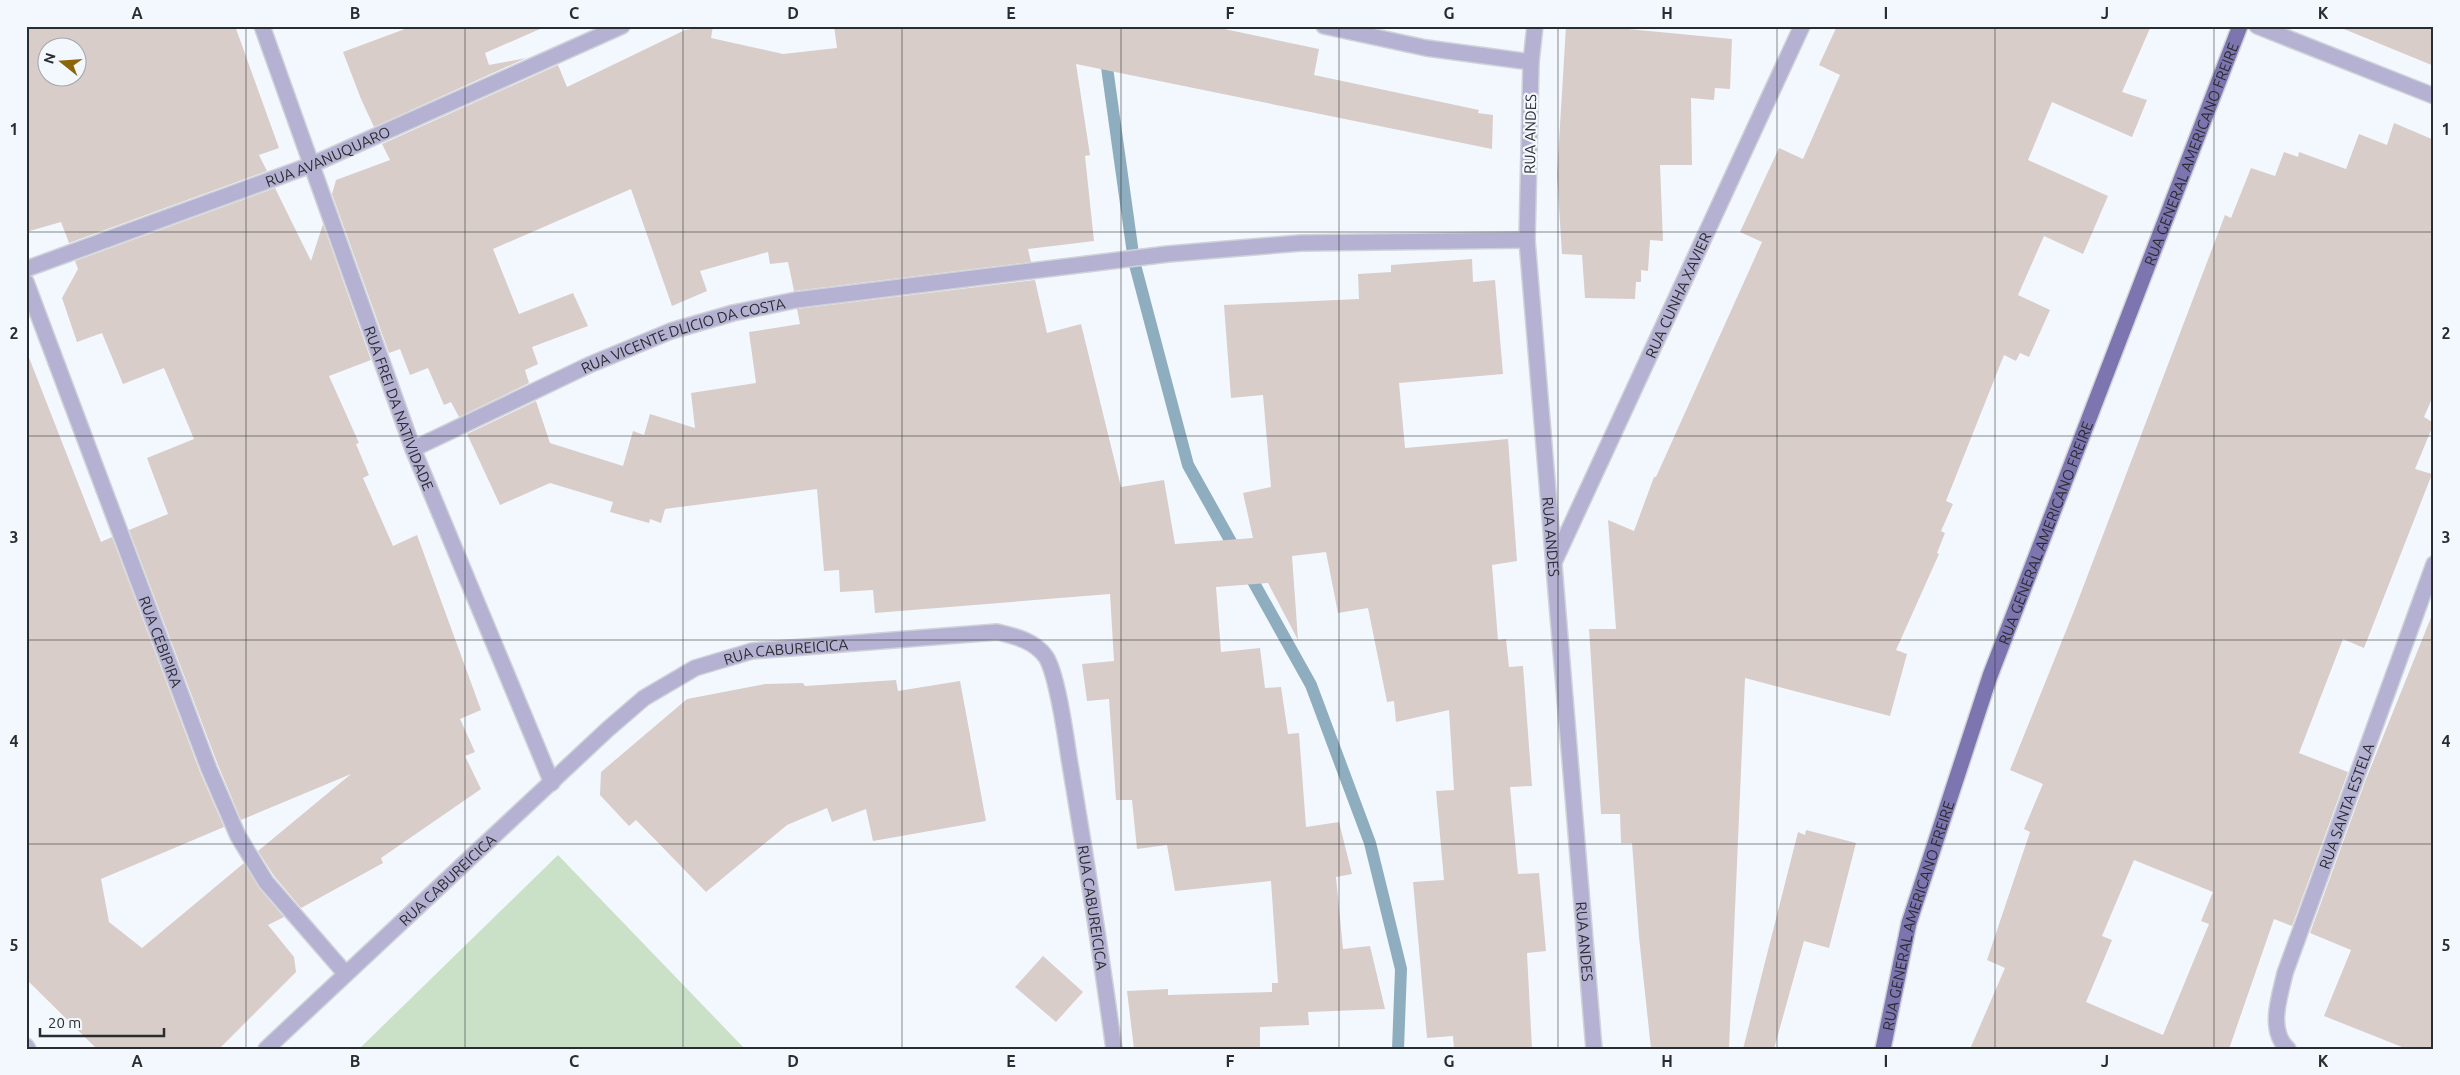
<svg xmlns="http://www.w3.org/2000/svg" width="2460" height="1075" font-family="Ubuntu,sans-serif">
  <rect width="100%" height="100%" fill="#f3f8fe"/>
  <path fill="#cae1c8" d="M558,855l187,194h-386z"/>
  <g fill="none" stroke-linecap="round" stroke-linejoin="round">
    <path stroke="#8eaec0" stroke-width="12" d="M1105,53l29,208 54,204 123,220 59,158 31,126 -3,80"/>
  </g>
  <path fill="#d8cdc9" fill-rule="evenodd" d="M26,26h209l44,122 -20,7 8,16 -198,72 -8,-21 -35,10zM48,48h30v30h-30z
    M413,26h134l-62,27 4,12 37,-7 -152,69 -13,-28 -18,-47z
    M713,26l-2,12 72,16 54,-6 -3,-22h376l109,23 -5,26 165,35 -1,3 15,2 -1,34 -416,-85 14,91 -5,1 9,85 -66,8 3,13 -237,29 -6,-29 -18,2 -2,-12 -68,19 7,20 -35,15 -41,-117 -138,60 26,65 54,-21 15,33 -56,21 6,17 -13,6 4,13 -70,34 -8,-15 -7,3 -16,-37 -18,7 -10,-26 -11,4 -57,-159 4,-14 54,-20 -8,-16 176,-79 9,22 118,-57z
    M1566,26h31l135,13 -2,50 -15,-1 -1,12 -23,-2 1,67h-32l3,76 -13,-1 -2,31 -7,-1v12h-5l-1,17 -50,-1 -3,-43 -20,-1 -5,-79z
    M1837,26h314l-29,66 25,8 -15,37 -80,-35 -24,58 80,36 -25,58 -39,-18 -26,59 32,15 -21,47 -9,-4 -4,8 -12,-6 -58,146 7,3 -12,27 4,2 -8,20 2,1 -43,96 11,4 -17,62 -145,-38 -16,371h-78l-12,-112 -7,-94h-11l-1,-29h-19l-12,-185h27l-8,-109 26,11 20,-54h2l106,-235 -22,-10 39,-84 24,11 37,-84 -21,-10z
    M2339,26h95v40l-95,-39z
    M2394,123l40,17v254l-10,23 10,6 -19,46 17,5 -68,174 -21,-9 -44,114 49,19 -56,154 -18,-7 -45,130h-259l35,-81 -18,-8 43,-128 -6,-3 19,-45 -33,-14 64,-159 151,-396 6,3 20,-50 24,8 9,-24 14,5 1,-5 47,17 13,-35 28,11zM2134,860l79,32 -12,29 8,3 -46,111 -77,-33 26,-62 -10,-4z
    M275,188l36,73 12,-37 48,136 -42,16 30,67 -3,1 13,31 -6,3 30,68 24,-11 64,175 -21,9 15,33 -10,4 16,33 -100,69 2,5 -82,45 -27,-32 -16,-25 93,-77 -110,46 -23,-55 -89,-235 39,-16 -21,-56 47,-19 -30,-71 -41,16 -21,-51 -25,9 -15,-44 16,-29 -3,-8z
    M1472,259l1,23 22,-2 8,94 -104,9 6,65 103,-9 9,122 -25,4 6,75 8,-1 3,28 14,-1 9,120 -22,1 8,87 21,-1 7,78 -19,2 5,96h-78l-1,-13 -26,2 -14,-156 31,-2 -8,-89 18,-1 -5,-80 -53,12 -2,-21 -7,1 -19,-94 -30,5 -12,-61 -34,4 6,84 -30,-57 -52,4 5,65 39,-4 5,40 16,-1 7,47 11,-1 7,94 33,-5 13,52 -16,3 7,72 27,-3 15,63 -77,3 1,13 -49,2v22h-126l-7,-58 41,-2v6l104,-3v-9h6l-7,-102 -96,10 -8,-46 -30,4 -5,-49h-16l-7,-101 -22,2 -5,-37 32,-3 -4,-67 -235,19 -2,-23 -33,2 -1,-22 -15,1 -7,-82 -152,20 -4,14 -11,-4 -1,4 -39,-11 3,-10 -63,-19 -50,22 -33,-71 69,-33 14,42 73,23 10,-35 11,4 6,-21 45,14 -4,-35 65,-10 -7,-51 51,-8 -3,-15 238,-29 12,53 34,-9 40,163 43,-7 11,64 78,-6 -10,-45 28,-6 -8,-92 -32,3 -7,-93 135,-6 -1,-25 33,-2v-7z
    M28,355l73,187 11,-5 88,235 24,55 -123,52 8,43 33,26 102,-85 15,25 25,29 -16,8 26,32 2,15 -77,77h-122l-71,-70v-623z
    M2432,615h2v434h-27l-83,-33 27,-66 -41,-17 56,-154z
    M896,680l2,11 62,-10 26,140 -113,20 -7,-32 -34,13 -5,-14 -40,17 -81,67 -70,-72 -7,6 -29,-31 1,-23 86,-73 78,-15 38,-1 2,3z
    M1806,830l50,13 -27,105 -25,-7 -30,108h-31l55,-217 7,3z
    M1043,956l40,36 -27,30 -41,-35z"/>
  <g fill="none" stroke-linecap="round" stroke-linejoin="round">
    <defs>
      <g id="minor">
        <path id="s1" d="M262,26l151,423 139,334"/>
        <path d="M1324,26l102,22 105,14"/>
        <path id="s2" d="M1535,26l-4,36 -4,178 67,809"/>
        <path d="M2257,26l177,70"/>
        <path id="s3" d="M26,269l285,-104 311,-139"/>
        <path id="s4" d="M26,282l183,487 29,67 28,46 79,91"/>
        <path id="s5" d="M413,449l176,-84 82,-34 62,-18 63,-13 372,-46 133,-11 226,-3"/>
        <path id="s6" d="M1555,560l247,-534"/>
        <path d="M26,1046l2,3"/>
        <path id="s7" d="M266,1049l342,-320 36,-31 51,-30 57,-17 245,-19c18,4 38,9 49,25 12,19 20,83 24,107 16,95 31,190 44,285"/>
        <path id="s8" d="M2288,1049c-21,-19 -8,-53 -3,-76l149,-409"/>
      </g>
      <g id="major">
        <path id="s9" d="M1883,1049l26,-126 81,-247 250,-650"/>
      </g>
    </defs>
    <use href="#minor" stroke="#cfd3d9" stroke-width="18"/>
    <use href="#major" stroke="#cfd3d9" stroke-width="18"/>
    <use href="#minor" stroke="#b4b1d2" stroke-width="15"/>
    <use href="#major" stroke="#7d75af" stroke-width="15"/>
  </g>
  <path fill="none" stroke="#2a2d30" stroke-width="1" stroke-opacity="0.55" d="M246,26v1023M465,26v1023M683,26v1023M902,26v1023M1121,26v1023M1339,26v1023M1558,26v1023M1777,26v1023M1995,26v1023M2214,26v1023M26,232h2408M26,436h2408M26,640h2408M26,844h2408"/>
  <g text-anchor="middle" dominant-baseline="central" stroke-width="4.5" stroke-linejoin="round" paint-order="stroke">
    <g font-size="15" fill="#2a2d30" stroke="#f3f8fe">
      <text transform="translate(1530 134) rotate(-89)">RUA ANDES</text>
      <text stroke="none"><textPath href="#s9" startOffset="948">RUA GENERAL AMERICANO FREIRE</textPath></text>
      <text stroke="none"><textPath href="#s3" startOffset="322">RUA AVANUQUARO</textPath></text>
      <text stroke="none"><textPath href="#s6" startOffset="292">RUA CUNHA XAVIER</textPath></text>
      <text stroke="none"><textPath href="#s5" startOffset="294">RUA VICENTE DLICIO DA COSTA</textPath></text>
      <text stroke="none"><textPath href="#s1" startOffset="406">RUA FREI DA NATIVIDADE</textPath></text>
      <text stroke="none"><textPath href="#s9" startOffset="542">RUA GENERAL AMERICANO FREIRE</textPath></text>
      <text stroke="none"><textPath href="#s2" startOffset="512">RUA ANDES</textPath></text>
      <text stroke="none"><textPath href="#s4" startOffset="384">RUA CEBIPIRA</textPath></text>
      <text stroke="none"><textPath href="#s7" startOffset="668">RUA CABUREICICA</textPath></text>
      <text stroke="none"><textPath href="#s8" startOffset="258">RUA SANTA ESTELA</textPath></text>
      <text stroke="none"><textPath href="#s7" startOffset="248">RUA CABUREICICA</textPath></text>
      <text stroke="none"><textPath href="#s7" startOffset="1192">RUA CABUREICICA</textPath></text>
      <text stroke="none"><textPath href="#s9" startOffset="138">RUA GENERAL AMERICANO FREIRE</textPath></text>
      <text stroke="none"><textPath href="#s2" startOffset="918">RUA ANDES</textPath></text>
    </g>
  </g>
  <rect width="2460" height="1075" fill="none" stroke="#f3f8fe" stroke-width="55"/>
  <g transform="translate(62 62) rotate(287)"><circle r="24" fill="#f3f8fe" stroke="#a3a7ac"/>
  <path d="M0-4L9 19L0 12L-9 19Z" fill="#8d6609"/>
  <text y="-8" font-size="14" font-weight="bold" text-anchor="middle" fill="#2a2d30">N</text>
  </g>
  <path d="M40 1028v8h124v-8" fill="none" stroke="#2a2d30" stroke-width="2.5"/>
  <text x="48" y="1028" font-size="15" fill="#2a2d30" stroke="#f3f8fe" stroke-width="4" paint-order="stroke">20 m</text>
  <rect x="28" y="28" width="2404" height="1020" fill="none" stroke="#2a2d30" stroke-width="2"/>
  <g font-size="16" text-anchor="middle" font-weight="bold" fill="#2a2d30">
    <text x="137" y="19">A</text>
    <text x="355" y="19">B</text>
    <text x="574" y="19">C</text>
    <text x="793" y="19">D</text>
    <text x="1011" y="19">E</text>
    <text x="1230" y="19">F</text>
    <text x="1449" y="19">G</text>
    <text x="1667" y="19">H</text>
    <text x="1886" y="19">I</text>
    <text x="2105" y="19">J</text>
    <text x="2323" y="19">K</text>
    <text x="14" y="135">1</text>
    <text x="2446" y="135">1</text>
    <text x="14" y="339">2</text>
    <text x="2446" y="339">2</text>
    <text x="14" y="543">3</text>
    <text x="2446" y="543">3</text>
    <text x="14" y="747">4</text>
    <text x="2446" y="747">4</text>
    <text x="14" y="951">5</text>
    <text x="2446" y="951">5</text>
    <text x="137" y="1067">A</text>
    <text x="355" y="1067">B</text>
    <text x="574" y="1067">C</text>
    <text x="793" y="1067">D</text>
    <text x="1011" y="1067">E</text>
    <text x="1230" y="1067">F</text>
    <text x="1449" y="1067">G</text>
    <text x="1667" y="1067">H</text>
    <text x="1886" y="1067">I</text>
    <text x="2105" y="1067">J</text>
    <text x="2323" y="1067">K</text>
  </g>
</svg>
